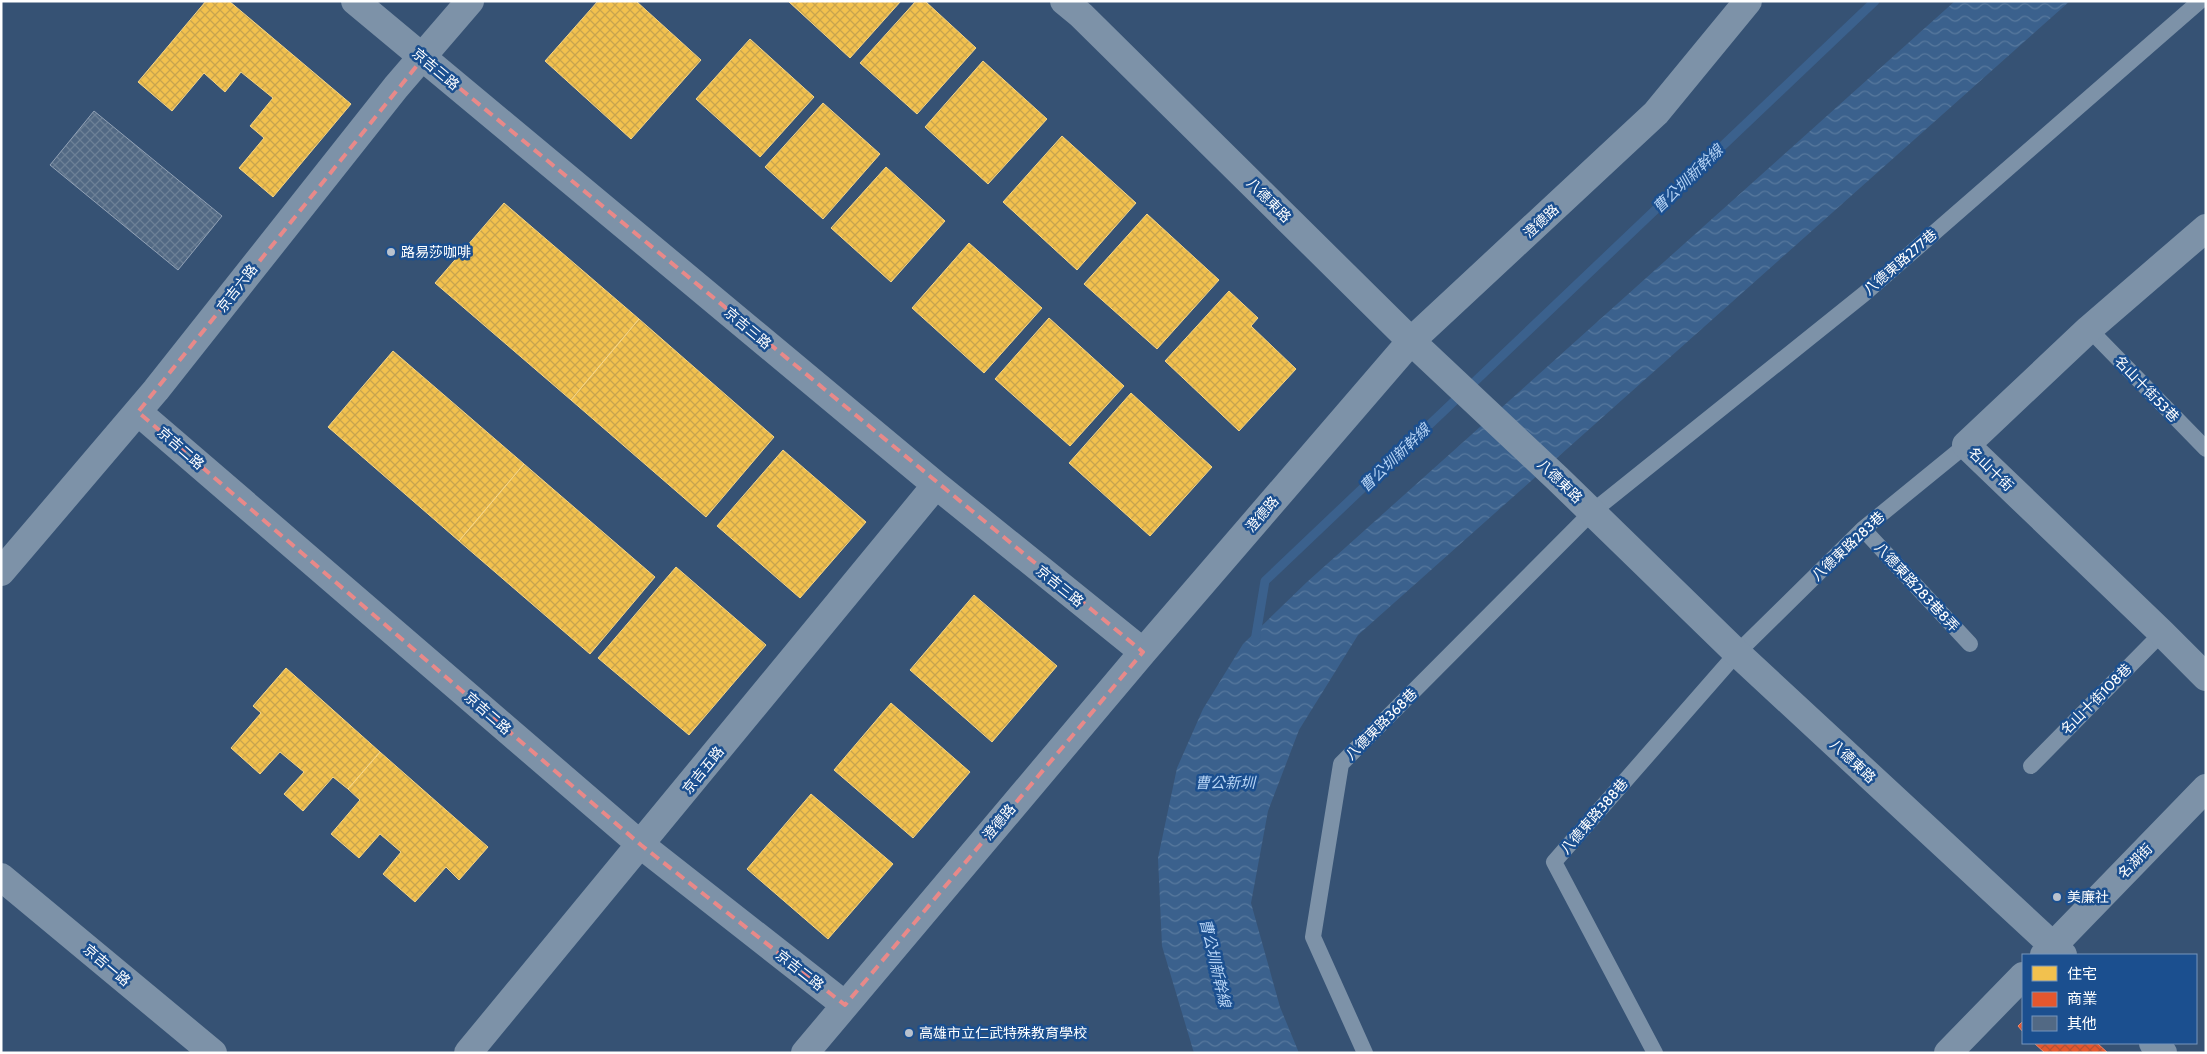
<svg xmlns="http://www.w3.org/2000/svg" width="2207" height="1054" font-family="Cabin,'Noto Sans TC',sans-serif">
  <defs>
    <pattern id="water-waves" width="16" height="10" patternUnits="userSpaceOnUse" patternTransform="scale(1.25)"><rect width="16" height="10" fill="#3b618d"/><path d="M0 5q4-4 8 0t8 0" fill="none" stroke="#58799e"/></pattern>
    <pattern id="homes-cross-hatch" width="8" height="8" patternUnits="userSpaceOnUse" patternTransform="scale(1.25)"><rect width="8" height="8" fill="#f2c14e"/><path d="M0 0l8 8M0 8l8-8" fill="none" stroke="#c8a44e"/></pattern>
    <pattern id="shops-cross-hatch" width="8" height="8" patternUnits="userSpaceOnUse" patternTransform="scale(1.25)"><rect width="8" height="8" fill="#e4572e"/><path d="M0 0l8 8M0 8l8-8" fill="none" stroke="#af5338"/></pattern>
    <pattern id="building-cross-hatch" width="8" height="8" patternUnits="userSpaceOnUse" patternTransform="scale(1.25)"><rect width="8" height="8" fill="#526984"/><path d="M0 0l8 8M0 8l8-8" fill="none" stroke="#6c8096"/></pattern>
  </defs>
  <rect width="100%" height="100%" fill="#365274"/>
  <path fill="url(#water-waves)" d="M1955,1h115l-712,634 -59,95 -31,81 -17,92 29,104 19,46h-105l-32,-107 -4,-88 19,-90 26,-59 40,-65 64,-62z"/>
  <path fill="url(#homes-cross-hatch)" stroke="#f6d483" d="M206,1h23l122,103 -78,93 -34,-29 25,-30 -14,-12 23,-28 -32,-26 -16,20 -21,-19 -32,38 -34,-29z
    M598,1h38l65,59 -70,79 -86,-78z
    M788,1h113l-51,57z
    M916,1h9l51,47 -59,66 -57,-51z
    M750,39l64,58 -54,60 -64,-58z
    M983,61l64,58 -59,65 -63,-57z
    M823,103l57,51 -57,65 -58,-52z
    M1062,136l74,67 -59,67 -74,-68z
    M886,167l59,54 -54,61 -60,-54z
    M504,203l135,116 -68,81 -136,-117z
    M1147,214l72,66 -62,69 -73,-65z
    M969,243l73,65 -58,65 -72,-65z
    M1229,291l29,27 -7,8 45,43 -57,62 -74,-70z
    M1049,318l75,68 -54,60 -75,-67z
    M639,319l135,118 -68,80 -135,-117z
    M393,351l131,113 -65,77 -131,-114z
    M1131,393l81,74 -62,69 -81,-73z
    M783,450l83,72 -66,76 -83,-72z
    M524,464l131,113 -65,77 -131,-113z
    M676,567l90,78 -77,90 -91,-77z
    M974,595l83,71 -65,76 -82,-72z
    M286,668l94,84 -32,37 -15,-12 -30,34 -19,-17 20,-22 -24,-20 -20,22 -29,-26 30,-35 -8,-7z
    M891,703l79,69 -57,66 -79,-68z
    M380,752l108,95 -29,33 -13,-13 -31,35 -32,-28 18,-22 -21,-18 -21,24 -28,-24 29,-34 -12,-11z
    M811,794l82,70 -65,75 -81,-70z"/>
  <path fill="url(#shops-cross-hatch)" stroke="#ec896d" d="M2023,1021v11l-5,-6z
    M2034,1043h63l11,10h-63z"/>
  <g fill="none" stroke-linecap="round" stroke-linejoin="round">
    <path stroke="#3b618d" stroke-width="9" d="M1255,641l10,-60 610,-580"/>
  </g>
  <path fill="url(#building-cross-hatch)" stroke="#92a2b6" d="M94,111l128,105 -44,54 -128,-105z"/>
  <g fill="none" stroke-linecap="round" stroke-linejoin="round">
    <path stroke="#7d92a8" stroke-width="16" d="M2089,329l117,120
      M1863,529l107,115
      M2031,766l131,-133
      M1365,1053l-52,-116 28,-173 251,-252 272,-218 336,-293
      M1655,1053l-101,-191 183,-209 126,-124 103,-84"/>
    <path stroke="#7d92a8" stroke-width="28" d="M355,1l581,484 207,167
      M1064,1l17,14 330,326 147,138 179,174 326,302
      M2206,228l-117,101 -123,116 196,188 44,44
      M138,412l503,433 204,160
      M1,572l155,-182 240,-303 74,-86
      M1,877l212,176
      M2044,955l162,-167
      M2153,1043l10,10
      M468,1053l468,-568
      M805,1053l338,-401 268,-311 245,-228 92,-112
      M1948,1053l75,-77"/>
  </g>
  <path fill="none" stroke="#e88989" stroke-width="4" stroke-dasharray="10 6" stroke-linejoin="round" d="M423,58l720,594 -298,353 -204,-160 -503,-433z"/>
  <g fill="#b9c2ce" stroke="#1b4f8f" stroke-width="2">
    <circle cx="391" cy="252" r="5"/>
    <circle cx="2057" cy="897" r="5"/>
    <circle cx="909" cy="1033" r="5"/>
  </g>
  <g text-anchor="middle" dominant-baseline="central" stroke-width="5" stroke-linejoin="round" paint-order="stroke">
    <g font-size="14" fill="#fff" stroke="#1b4f8f">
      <text transform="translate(436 69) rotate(40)">京吉三路</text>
      <text transform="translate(1269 200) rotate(45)">八德東路</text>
      <text transform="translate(1541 221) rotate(-43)">澄德路</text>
      <text transform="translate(1900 262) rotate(-41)">八德東路277巷</text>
      <text transform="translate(237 288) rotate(-52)">京吉六路</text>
      <text transform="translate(748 328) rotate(40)">京吉三路</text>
      <text transform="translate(2147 389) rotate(46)">名山十街53巷</text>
      <text transform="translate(181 448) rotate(41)">京吉二路</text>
      <text transform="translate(1991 469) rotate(44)">名山十街</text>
      <text transform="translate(1560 481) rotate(44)">八德東路</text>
      <text transform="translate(1262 514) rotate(-49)">澄德路</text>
      <text transform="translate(1848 546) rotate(-43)">八德東路283巷</text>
      <text transform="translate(1060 586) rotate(39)">京吉三路</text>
      <text transform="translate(1917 587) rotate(47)">八德東路283巷8弄</text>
      <text transform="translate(2096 699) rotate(-45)">名山十街108巷</text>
      <text transform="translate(488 713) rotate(41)">京吉二路</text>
      <text transform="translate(1381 724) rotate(-45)">八德東路368巷</text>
      <text transform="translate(1853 761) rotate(43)">八德東路</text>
      <text transform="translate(703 770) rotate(-51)">京吉五路</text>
      <text transform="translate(1594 816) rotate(-49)">八德東路388巷</text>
      <text transform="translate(999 822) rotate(-50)">澄德路</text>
      <text transform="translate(2135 861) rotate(-46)">名湖街</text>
      <text transform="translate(107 965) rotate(40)">京吉一路</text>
      <text transform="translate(800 970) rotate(38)">京吉二路</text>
    </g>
    <g font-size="14" fill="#fff" stroke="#1b4f8f" text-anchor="start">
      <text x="401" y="252">路易莎咖啡</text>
      <text x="2067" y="897">美廉社</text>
      <text x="919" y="1033">高雄市立仁武特殊教育學校</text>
    </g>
    <g font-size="15" font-style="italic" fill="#b5d3f5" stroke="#1b4f8f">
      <text transform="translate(1688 179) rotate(-44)">曹公圳新幹線</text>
      <text transform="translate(1395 458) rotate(-44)">曹公圳新幹線</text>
      <text x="1225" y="783">曹公新圳</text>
      <text transform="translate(1215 963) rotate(77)">曹公圳新幹線</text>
    </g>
  </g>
  <rect width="2207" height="1054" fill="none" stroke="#ffffff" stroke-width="5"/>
  <rect x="2022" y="954" width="175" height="90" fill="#1b4f8f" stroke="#7695bc"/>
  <rect x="2032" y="966" width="25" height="15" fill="#f2c14e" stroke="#7695bc"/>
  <text x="2067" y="979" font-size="15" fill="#ffffff">住宅</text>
  <rect x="2032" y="992" width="25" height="15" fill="#e4572e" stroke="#7695bc"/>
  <text x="2067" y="1004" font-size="15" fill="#ffffff">商業</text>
  <rect x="2032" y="1016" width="25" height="15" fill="#526984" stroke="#7695bc"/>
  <text x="2067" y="1029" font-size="15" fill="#ffffff">其他</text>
</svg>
